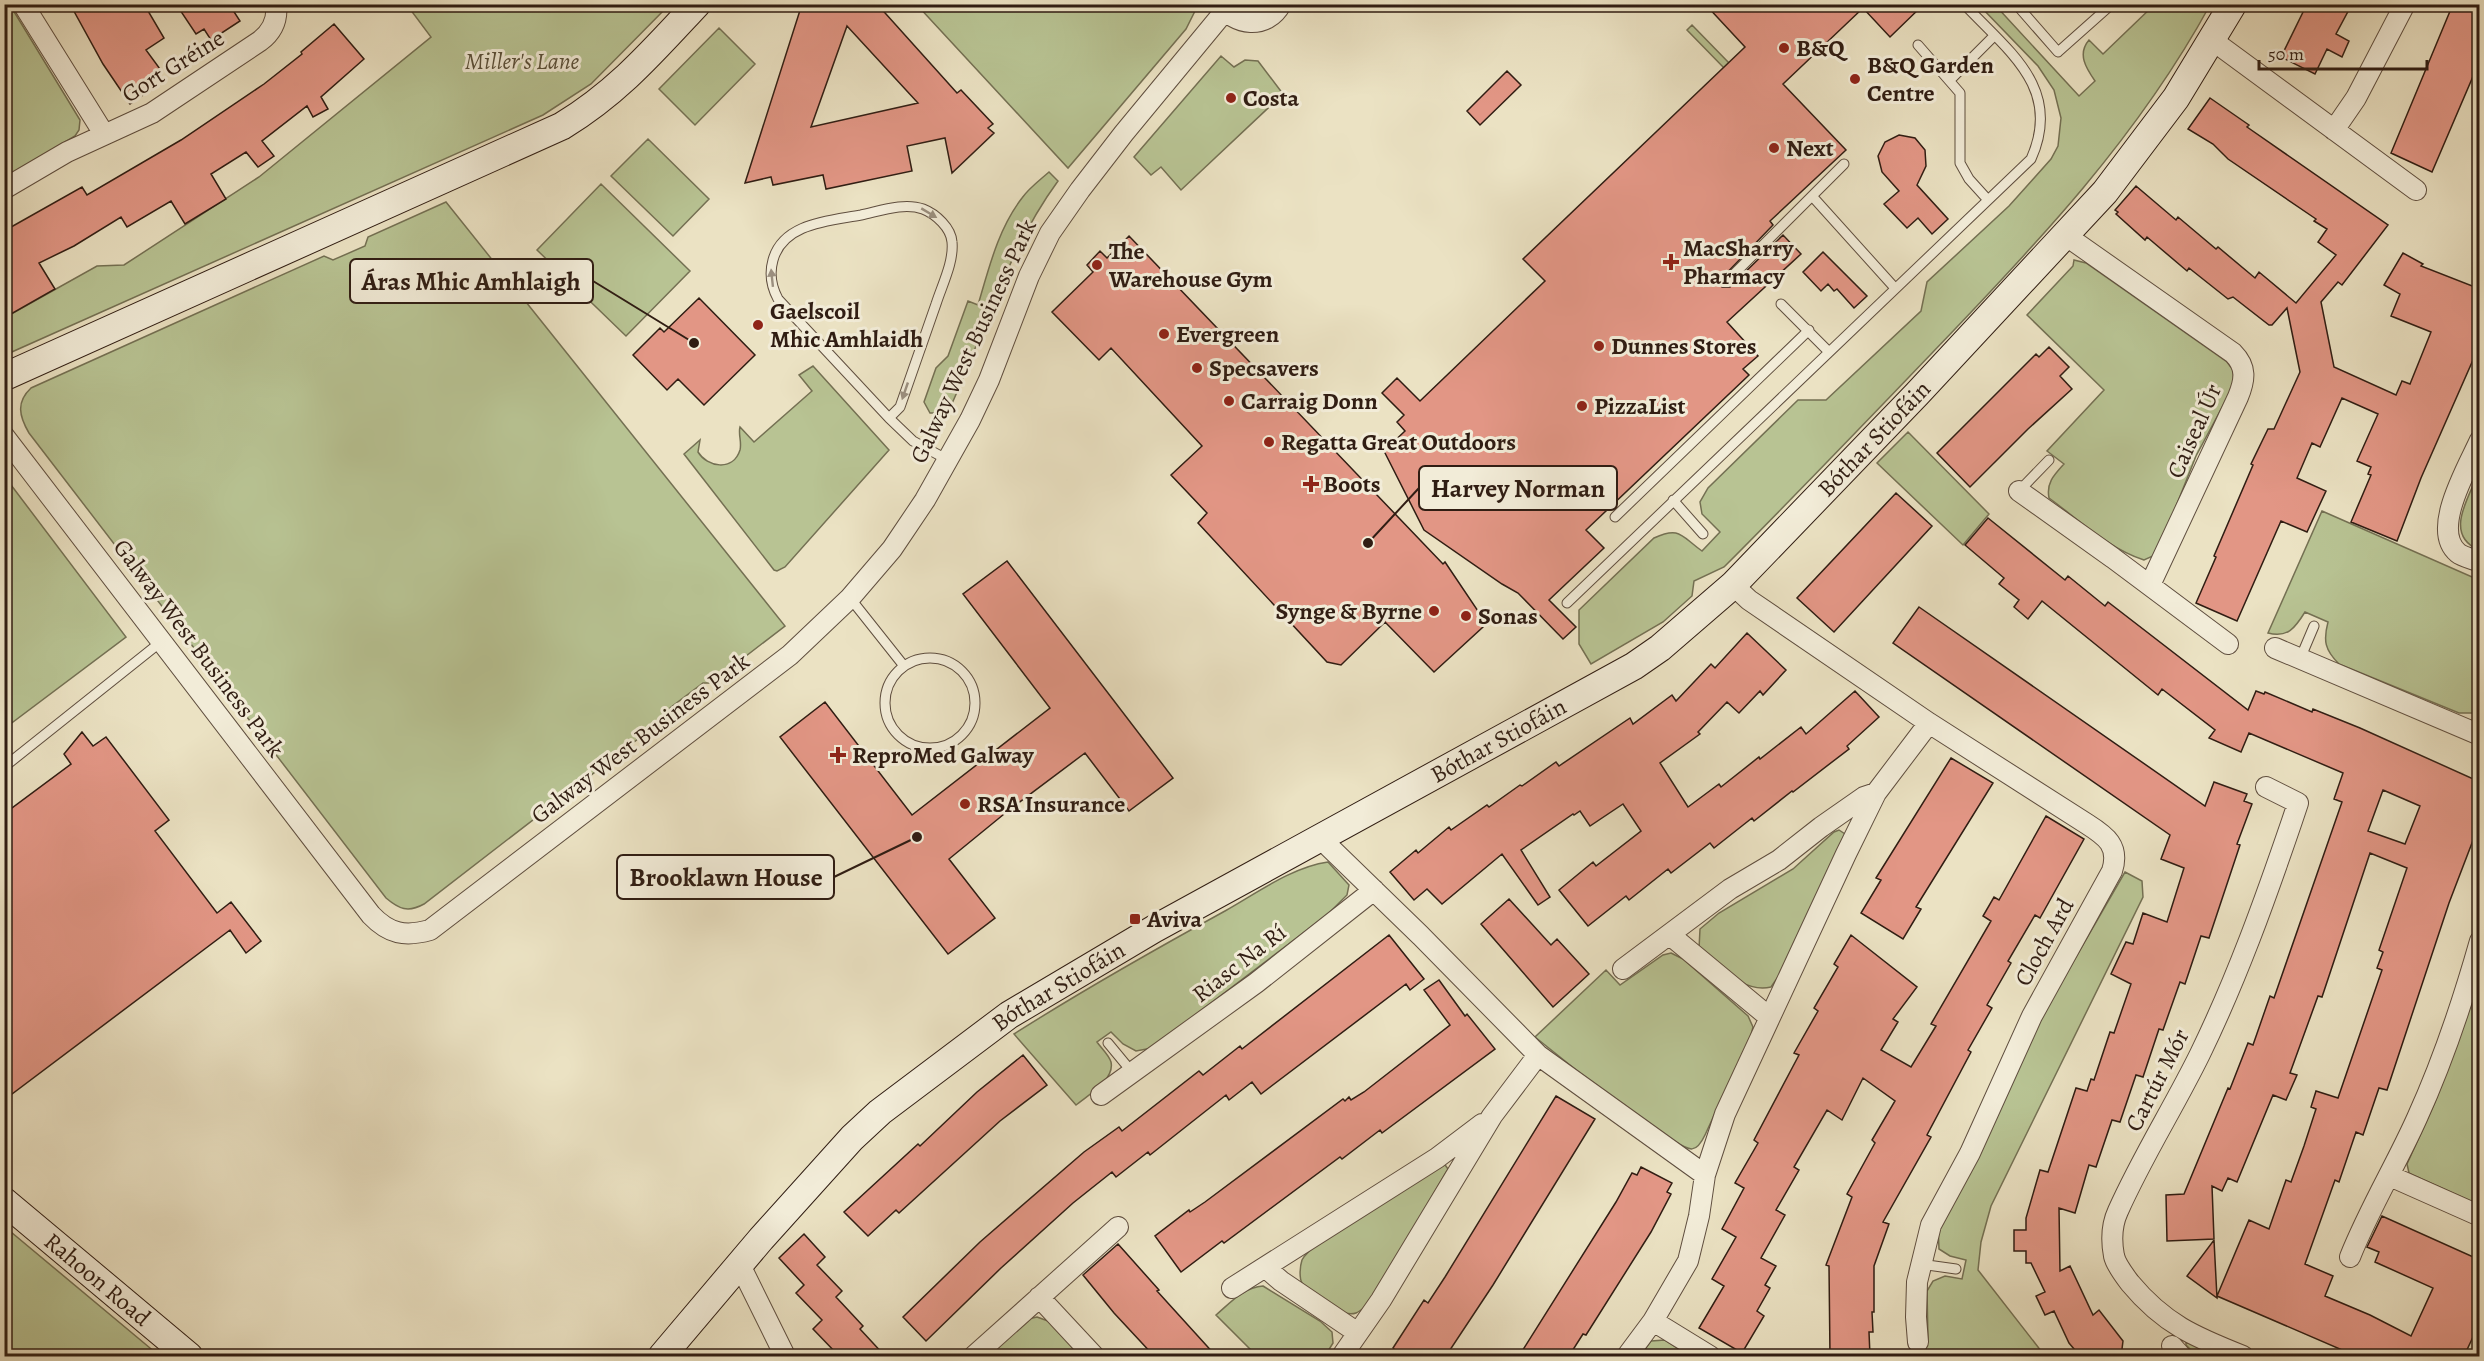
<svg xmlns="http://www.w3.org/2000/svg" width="2484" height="1361" font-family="Alegreya,serif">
  <rect width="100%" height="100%" fill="#ebe2c3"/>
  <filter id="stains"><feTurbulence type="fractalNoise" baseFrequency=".00333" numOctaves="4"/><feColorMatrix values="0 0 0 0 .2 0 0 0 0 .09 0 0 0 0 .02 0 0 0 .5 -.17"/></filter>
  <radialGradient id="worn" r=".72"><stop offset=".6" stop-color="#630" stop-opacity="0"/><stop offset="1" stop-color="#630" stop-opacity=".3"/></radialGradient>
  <path fill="#b8c393" stroke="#747053" stroke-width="1.5" d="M4,5h6l70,115 -1,10 -4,6 -70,42z
    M407,5h262l-78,79 -48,31 -538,240 -1,-37 93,-52 27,-1 135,-88 172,-140z
    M1194,5l2,4 -10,20 -118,139 -151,-163z
    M1979,5h16l84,91 16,-15c-9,-13 -18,-27 -6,-41l14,14 51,-49h56c-72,132 -173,239 -277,347 -69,72 -138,144 -209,215l-30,14 -2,15 -29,26 -72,42 -12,-20v-34l75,-72c26,-12 27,-2 48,13l18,-19 -18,-18 -2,-12 8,-14 90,-88h28l95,-89 6,-29 82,-76 42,-47 7,-13 3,-28 -7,-28 -16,-24z
    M1692,25l37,38 -5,5 -37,-38z
    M719,28l36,36 -60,61 -36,-36z
    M1221,56l13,11 11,-7 13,1 25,33 -102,96 -20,-23 -10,8 -17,-18z
    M648,139l61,60 -36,37 -62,-60z
    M1049,172l9,9c-50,68 -73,150 -108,227l-8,5h-12l-6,-11 12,-34 12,-12 20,-55 10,4c11,-37 20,-76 44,-107 7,-10 18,-18 27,-26z
    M601,184l89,87 -64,65 -89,-86z
    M446,202l339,424 -74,57h-8l-33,25 -1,7 -245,189c-16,9 -25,5 -38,-6l-357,-465c-10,-17 -13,-31 2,-45l293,-132 9,4 32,-14 3,-9z
    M2074,260l12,3 141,99 6,8 1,15 -38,71 -35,88 -8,12 -9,4c-35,-11 -66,-41 -95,-62 -3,-15 5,-23 15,-34l-17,-13 57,-61 -77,-75 46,-49z
    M813,366l76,84 -104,117 -8,4 -3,-1 -90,-116 16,-14 -2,12c9,15 35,20 42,-2 2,-8 -2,-16 0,-23l14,15 58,-51 -13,-16z
    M1908,432l81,82 -26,31 -86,-82z
    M2479,472v78c-36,-15 -10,-53 0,-78z
    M5,477l121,160 -121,91z
    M2322,511l157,69 -1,130 -6,3h-13l-120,-49c-14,-14 -16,-23 -11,-42l-23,-10c-10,16 -17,26 -37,21z
    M1839,830l6,4 -65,140 -9,13c-28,7 -51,-22 -72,-38l1,-20 19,-16 74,-44 41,-37z
    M1328,862l21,23 -2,10 -19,19 -176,134 -16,3 -13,-7 -12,-12 -14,10c4,6 12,13 14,20 4,18 -23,33 -35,43l-62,-71c69,-44 140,-84 211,-123 32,-18 67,-44 103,-49z
    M2125,872l17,9 1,16 -152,309 -10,36 -3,28 67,86h-128l11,-17 -1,-48 6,-10 12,-5 17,3 4,-19 -16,-4 -11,-7 -1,-23 94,-193z
    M1671,953l12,6 65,57 5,11 -2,8 -46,100c-9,19 -15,16 -31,6l-89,-64 -50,-40 71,-67 14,15 43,-30z
    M2479,994v211l-66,-30 -4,-2 -2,-9 28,-62 37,-102z
    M1443,1162l5,7 -77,133c-4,3 -10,9 -15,11 -13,5 -50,-17 -54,-30 -3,-5 -2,-17 0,-23 4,-8 13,-14 20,-19z
    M5,1227l145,121 9,8h-154z
    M1263,1286l57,35 12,11 1,11 -8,13h-68l-41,-41c14,-12 28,-28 47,-29z
    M1037,1317l11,4 36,35h-95l39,-37z
    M1665,1340l23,15 3,1h-51l11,-15z
    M2186,1342l35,14h-24l-11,-11z"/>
  <path fill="#e29685" stroke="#301d13" stroke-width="1.5" fill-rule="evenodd" d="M70,4h74l20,34 -18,12 14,19 -10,6 6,11 -26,18 -27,-40z
    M189,4h40l11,17 -29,19 -7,-11 -8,5 -16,-24z
    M802,4h75l80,89 4,-3 32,34 -5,4 6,5 -42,40 -7,-35 -38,8 5,25 -86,18 -3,-14 -50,10 -2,-8 -26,6zM847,26l71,77 -107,24z
    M1705,4h219l-34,33 -27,-29 -80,76 63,66 -76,71 3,4 -53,55 2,7h8l53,-52 18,19 -74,68 31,34 -15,13 6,6 -163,155 18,18 -55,52 27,27 -13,12 -45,-46 -16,-9 -78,-54 -40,-79 21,-20 -8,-9 7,-7 -22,-22 15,-15 23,23 125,-120 -22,-22 222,-212z
    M2307,4h45l-16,30 13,7 -7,16 -15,-8 -12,25 -34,-17z
    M2453,4h27v56l-48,112 -41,-19z
    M334,24l30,35 -43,38 7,12 -15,8 -6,-11 -45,35 12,15 -16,11 -12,-15 -35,22 15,25 -41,25 -14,-23 -44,26 -6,-10 -47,29 -35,17 16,26 -51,29v-87l78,-44 5,8 94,-55 83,-56 38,-30 -1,-2z
    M1507,71l14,14 -41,40 -13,-14z
    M2210,98l39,27 -2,2 141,98 -46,60 -4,-3 -17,20 13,65 62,28 6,-14 8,3 21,-52 -40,-16 9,-22 -16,-9 19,-32 20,11 -2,2 59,23v55l-59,134 -24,63 -46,-19 20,-47 -3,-1 3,-7 -14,-6 21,-47 -36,-16 -22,49 -8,-4 -15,35 29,13 -19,41 -26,-11 -44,100 -41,-18 20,-46 -2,-1 39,-91 -2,-1 17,-35h6l26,-57 -13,-64 -15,17h-3l-36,-28 -5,2 -39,-31 -2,3 -40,-34 -2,3 -29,-26 2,-2 -3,-2 21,-24 40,34 2,-3 38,32 2,-2 37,31 4,-6 37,31 40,-48 -18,-13 9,-13 -13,-8 2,-2 -88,-60 -15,-15 -25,-15z
    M1899,135l16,3 10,12 1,16 -9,19 31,34 -16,15 -14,-16 -11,10 -23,-24 15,-13 -17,-19 -4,-16 7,-14z
    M1129,236l314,328 2,-2 33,49 5,16 -49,45 -49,-50 -44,43 -14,-3 -129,-139 9,-10 -36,-38 31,-29 -91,-98 -12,12 -47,-48 41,-40 -6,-7 13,-14 7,7z
    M1823,252l44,44 -13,12 -17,-19 -3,2 -6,-7 -7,7 -18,-19z
    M699,298l56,57 -51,50 -26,-26 -11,11 -34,-35 27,-27 4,4z
    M2049,347l20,20 -9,9 12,13 -44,40 -58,58 -33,-34 99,-99 3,3z
    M1896,493l36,33 -98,106 -37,-34z
    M1988,518l77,62 3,-4 37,30 3,-4 140,108 8,-19 8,3 1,-2 47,20 1,-3 47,19 120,54v40l-31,81 -62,187 -8,-2 -16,47 -7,-3 -17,50 -4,-2 -30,84 28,12 -8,20 45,19 41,21 22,-48 -58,-26 4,-10 -12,-5 15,-31 98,44v62l-16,34h-108l-139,-60 32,-76 20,9 17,-49 5,2 13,-36 12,-37 -5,-2 5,-16 22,7 44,-128 -5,-2 6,-16 -4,-2 28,-82 -37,-15 -48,144 -4,-1 -28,77 7,2 -11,25 -13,-5 -36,87 -9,-4 -6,13 -10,-5 2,53 -47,2 -1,-46 18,-1 44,-106 2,1 18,-46 5,2 17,-49 4,2 68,-196 -8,-3 9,-26 -94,-40 -8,19 -32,-14 6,-8 -53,-41 -4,6 -116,-94 -14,18 -14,-12 5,-7 -20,-16 5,-6 -39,-33zM2383,790l37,16 -15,38 -37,-13z
    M1007,561l166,217 -44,33 -44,-58 -76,57 -60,49 46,59 -47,36 -168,-217 45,-35 87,113 138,-107 -87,-114z
    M1919,607l286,199 9,-24 33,12 -3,7 8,3 -15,40 3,1 -31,93 -8,-2 -16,48 -5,-2 -17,48 -4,-1 -16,48 -7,-2 -16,47 -8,-2 -16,47 -7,-2 -14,48 -16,-5 1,63 10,-5 23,49 6,-5 24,31 -1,8 6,7h-48l-11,-13 -15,-32 -9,4 -9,-19 9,-4 -14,-29h-5v-12h-12v-21h12v-12l14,-48 8,2 28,-84 11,3 4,-12 3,1 16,-48 4,1 17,-49 -20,-10 15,-32 7,2 10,-31 24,9 17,-54 -23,-9 9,-24 -277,-192z
    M1747,633l39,37 -23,25 -3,-4 -21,22 -12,-11 -29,30 2,2 -40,29 28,44 31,-23 2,3 38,-30 1,2 41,-32 5,7 49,-43 24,26 -32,29 2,3 -56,43 -1,-1 -38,30 -2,-3 -38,30 -4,-5 -39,30 -3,-4 -39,31 -3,-4 -38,30 -29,-36 34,-28 3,4 45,-35 -18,-27 -33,22 -10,-15 -6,4 -1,-1 -52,36 29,47 -12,8 -36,-51 -60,50 -15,-15 -13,11 -24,-28 26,-22 2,3 31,-26 2,3 36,-25 2,2 31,-22 2,1 34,-24 3,4 71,-48 3,6 39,-29 4,6 35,-37 4,4z
    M82,732l11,14 13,-9 63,83 -14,11 62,82 14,-11 30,39 -15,12 -16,-23 -226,170v-286l67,-50 -7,-10z
    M1951,758l42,25 -77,124 5,2 -18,30 -42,-26 20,-33 -5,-2z
    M2046,816l38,23 -44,79 -5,-3 -27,46 3,2 -24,42 5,3 -24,42 3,2 -44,83 4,2 -48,85 6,2 -15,42v46h-2l1,20h-4l1,24h-40l-1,-90 -3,-1 26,-68 -5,-3 28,-51 -3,-3 23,-39 -32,-23 -21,42 -15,-10 -33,57 5,3 -23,40 9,5 -24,43 15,8 -11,19 5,3 -13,23 7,5 -22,37 -43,-25 25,-42 -12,-7 24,-42 -14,-8 22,-41 -9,-5 23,-40 -4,-3 45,-85 -5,-2 24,-42 -4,-3 24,-41 -4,-3 17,-29 66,52 -24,32 5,3 -17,28 30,17 25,-41 -5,-2 60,-103 -8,-5 11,-19 5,3z
    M1509,899l42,46 6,-6 32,35 -36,33 -72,-83z
    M1389,935l35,44 -14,11 -4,-6 -145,110 -9,-12 -23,18 -3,-5 -76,60 -2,-3 -32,25 -4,-5 -39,31 -72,65 -75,73 -23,-24 77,-75 104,-90 35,-25 3,4 77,-60 4,4 37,-29 2,3z
    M1439,980l26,36 2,-2 28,35 -113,84 -2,-3 -38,29 -2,-2 -116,86 -2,-2 -41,31 -26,-36 34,-26 1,2 15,-10 138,-103 2,2 4,-4 2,3 13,-8 86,-67 -26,-35z
    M1023,1055l24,30 -47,36 -101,92 -3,-3 -28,26 -24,-24 74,-68 2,2 57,-54z
    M1556,1096l39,23 -102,166 -47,71h-55l4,-6 -2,-2 31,-48 4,3 17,-26z
    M1641,1167l31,16 -5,9 4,2 -20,38 -65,103 -3,-1 -14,22h-50l97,-154 16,-29 5,2z
    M804,1234l21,23 -8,8 25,26 -6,6 27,29 -3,3 25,27h-46l-26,-27 9,-9 -26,-27 8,-8 -25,-27z
    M2214,1240l3,58 -30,-22z
    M1118,1244l41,46 -2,1 59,65h-62l-40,-43 -31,-38z"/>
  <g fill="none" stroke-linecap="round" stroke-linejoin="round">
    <defs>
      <path id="lane" d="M2016,4l42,48 54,-48
        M1918,45l42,48v70l9,16 19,21
        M1950,80l44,-44
        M1812,196l82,91
        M1726,282l118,-118
        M1781,304l47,47
        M889,418l11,-11c12,-34 24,-69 36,-103 6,-19 18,-42 16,-62 -1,-14 -16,-28 -29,-33 -19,-7 -43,2 -62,6 -32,6 -78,8 -88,45 -4,14 -2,26 5,39l111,119 24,23 35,19
        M2019,491l30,-31
        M1673,500l30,34
        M1615,517l194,-187
        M850,598l54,68
        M1567,603l464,-444c32,-71 -23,-108 -67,-155
        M885 703a45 45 0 1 1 90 0a45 45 0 1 1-90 0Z
        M2300,659l14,-33
        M4,767l158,-126
        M1108,1043l24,29
        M1920,1264l36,5"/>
      <path id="street" d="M23,4l81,130
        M1220,4c14,22 47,26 61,0
        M2212,40l204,150
        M2334,130l22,-32 49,-94
        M4,189l63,-37 85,-39 108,-72c12,-9 18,-21 16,-37
        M2065,235l168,118c14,14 12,27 5,44l-88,188
        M4,436l367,479c18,19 34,22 59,15l360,-275 60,-57 42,-49 33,-49 45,-80 19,-40 40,-104 21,-43 30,-43 44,-57 100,-121
        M2480,440c-12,27 -50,90 -22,113 5,4 15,6 22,9
        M2019,491l94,67 115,86
        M1733,585l16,15 180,123 158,101c19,12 33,22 25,47l-80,145 -62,137 -39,72 -14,57 -1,35 2,25
        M2275,648l205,87
        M1320,838l101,98 117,119 167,120
        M1670,935l99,82
        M1623,969l107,-80 49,-29 42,-33 43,-30 12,-4
        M1101,1095l155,-112 118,-93
        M2390,1176l90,40
        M2350,1257c19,-48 46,-92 67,-139 26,-57 46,-117 63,-177
        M740,1265l45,91
        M1266,1268l15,13 77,52
        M1232,1288l205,-130 45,-34
        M1039,1297l55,59
        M1653,1321l57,35
        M2172,1346l9,10
        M974,1356l144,-129
        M1342,1356l39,-56 111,-184 46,-61
        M1627,1356l26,-35 35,-60 11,-45 6,-41 20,-61 121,-260 30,-61 53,-70
        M2243,1356c-48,-19 -79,-32 -113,-73 -6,-8 -14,-18 -16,-27 -3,-16 -3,-30 4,-45 24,-54 56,-104 82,-157 37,-76 65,-154 92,-233l6,-18 -32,-16"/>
      <g id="secondary">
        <path d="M4,377l558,-251c56,-34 91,-75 135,-122"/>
        <path id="s1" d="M4,1201l185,155"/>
        <path id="s2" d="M662,1356l99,-117 91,-101 28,-26 129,-97 145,-86 480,-263 26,-18 73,-63 184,-191 188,-202 71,-94 57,-94"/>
      </g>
    </defs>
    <use href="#lane" stroke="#5f4e3f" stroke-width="11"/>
    <use href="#street" stroke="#5f4e3f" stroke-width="22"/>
    <use href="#secondary" stroke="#301d13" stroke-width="29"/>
    <use href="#lane" stroke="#f2ecd8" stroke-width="9"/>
    <use href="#street" stroke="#f2ecd8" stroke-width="20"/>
    <use href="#secondary" stroke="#f2ecd8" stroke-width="27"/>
  </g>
  <defs><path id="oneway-solid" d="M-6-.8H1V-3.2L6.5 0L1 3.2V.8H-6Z" transform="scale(1.5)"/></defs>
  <g fill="#9b8f7f">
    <use href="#oneway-solid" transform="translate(929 213) rotate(31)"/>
    <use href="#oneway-solid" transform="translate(772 278) rotate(-96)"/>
    <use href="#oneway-solid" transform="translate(905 391) rotate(109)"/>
  </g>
  <g fill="#8f2418" stroke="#f2ecd8" stroke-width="2">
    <circle cx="1784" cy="48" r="6"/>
    <circle cx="1855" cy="79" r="6"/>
    <circle cx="1231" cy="98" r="6"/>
    <circle cx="1774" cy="148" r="6"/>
    <path d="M1668 253h6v6h6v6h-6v6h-6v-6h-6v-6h6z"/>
    <circle cx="1097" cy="265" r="6"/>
    <circle cx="758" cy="325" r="6"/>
    <circle cx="1164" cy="334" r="6"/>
    <circle cx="1599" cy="346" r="6"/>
    <circle cx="1197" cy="368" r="6"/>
    <circle cx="1229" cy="401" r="6"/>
    <circle cx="1582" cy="406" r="6"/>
    <circle cx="1269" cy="442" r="6"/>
    <path d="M1308 475h6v6h6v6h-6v6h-6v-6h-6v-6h6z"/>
    <circle cx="1434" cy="611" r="6"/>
    <circle cx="1466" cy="616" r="6"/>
    <path d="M835 746h6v6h6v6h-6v6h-6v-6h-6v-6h6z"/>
    <circle cx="965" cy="804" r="6"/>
    <rect x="1129" y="913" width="12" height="12" rx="3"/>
  </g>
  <g text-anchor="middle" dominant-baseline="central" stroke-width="6" stroke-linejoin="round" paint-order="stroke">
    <g font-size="24" font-weight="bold" fill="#301d13" stroke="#f2ecd8" text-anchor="start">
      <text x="1796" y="48">B&amp;Q</text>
      <text x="1867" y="65">B&amp;Q Garden<tspan x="1867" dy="28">Centre</tspan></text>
      <text x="1243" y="98">Costa</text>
      <text x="1786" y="148">Next</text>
      <text x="1683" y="248">MacSharry<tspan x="1683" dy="28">Pharmacy</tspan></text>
      <text x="1109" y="251">The<tspan x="1109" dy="28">Warehouse Gym</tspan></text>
      <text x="770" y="311">Gaelscoil<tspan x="770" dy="28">Mhic Amhlaidh</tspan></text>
      <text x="1176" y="334">Evergreen</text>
      <text x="1611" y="346">Dunnes Stores</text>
      <text x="1209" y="368">Specsavers</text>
      <text x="1241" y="401">Carraig Donn</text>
      <text x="1594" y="406">PizzaList</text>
      <text x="1281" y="442">Regatta Great Outdoors</text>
      <text x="1323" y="484">Boots</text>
      <text x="1422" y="611" text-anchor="end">Synge &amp; Byrne</text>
      <text x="1478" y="616">Sonas</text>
      <text x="852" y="755">ReproMed Galway</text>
      <text x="977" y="804">RSA Insurance</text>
      <text x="1147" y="919">Aviva</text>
    </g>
    <g font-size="24" font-style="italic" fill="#594f39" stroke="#f2ecd8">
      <text x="522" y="61">Miller's Lane</text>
    </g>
    <g font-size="24" fill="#301d13" stroke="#f2ecd8">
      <text transform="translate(173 66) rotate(-32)">Gort Gréine</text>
      <text transform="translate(973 341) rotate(-65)">Galway West Business Park</text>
      <text transform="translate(2194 431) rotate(-66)">Caiseal Úr</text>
      <text stroke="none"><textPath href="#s2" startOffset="1536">Bóthar Stiofáin</textPath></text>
      <text transform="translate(199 648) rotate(53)">Galway West Business Park</text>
      <text transform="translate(640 738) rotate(-37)">Galway West Business Park</text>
      <text stroke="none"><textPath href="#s2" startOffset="1050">Bóthar Stiofáin</textPath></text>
      <text transform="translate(2044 942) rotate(-61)">Cloch Ard</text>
      <text transform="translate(1239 963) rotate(-38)">Riasc Na Rí</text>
      <text stroke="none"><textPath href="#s2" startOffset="546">Bóthar Stiofáin</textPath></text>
      <text transform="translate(2157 1080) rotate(-63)">Cartúr Mór</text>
      <text stroke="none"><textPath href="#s1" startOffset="122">Rahoon Road</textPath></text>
    </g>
  </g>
  <path fill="none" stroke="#301d13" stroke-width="2" d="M694 343L593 281M1368 543L1419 488M917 837L834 877"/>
  <g fill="#301d13" stroke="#f2ecd8" stroke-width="2">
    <circle cx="694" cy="343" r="6"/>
    <circle cx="1368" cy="543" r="6"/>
    <circle cx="917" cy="837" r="6"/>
  </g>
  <g fill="#f2ecd8" stroke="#301d13" stroke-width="2">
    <rect x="350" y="259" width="243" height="44" rx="6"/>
    <rect x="1419" y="466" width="198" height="44" rx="6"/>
    <rect x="617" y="855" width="217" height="44" rx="6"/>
  </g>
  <g font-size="26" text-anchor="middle" font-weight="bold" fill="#301d13">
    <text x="471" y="290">Áras Mhic Amhlaigh</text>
    <text x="1518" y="497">Harvey Norman</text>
    <text x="726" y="886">Brooklawn House</text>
  </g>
  <rect width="2484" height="1361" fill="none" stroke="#ebe2c3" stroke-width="24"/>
  <rect x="6" y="6" width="2472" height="1349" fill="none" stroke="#301d13" stroke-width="3"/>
  <rect x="12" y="12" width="2460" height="1337" fill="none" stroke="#301d13" stroke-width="1.5"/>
  <path d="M2259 60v9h168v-9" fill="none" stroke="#301d13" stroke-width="3"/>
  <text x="2268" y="60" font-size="18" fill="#301d13" stroke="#f2ecd8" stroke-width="4.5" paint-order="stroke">50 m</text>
  <rect width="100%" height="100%" filter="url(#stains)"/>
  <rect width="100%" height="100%" fill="url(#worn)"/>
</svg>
